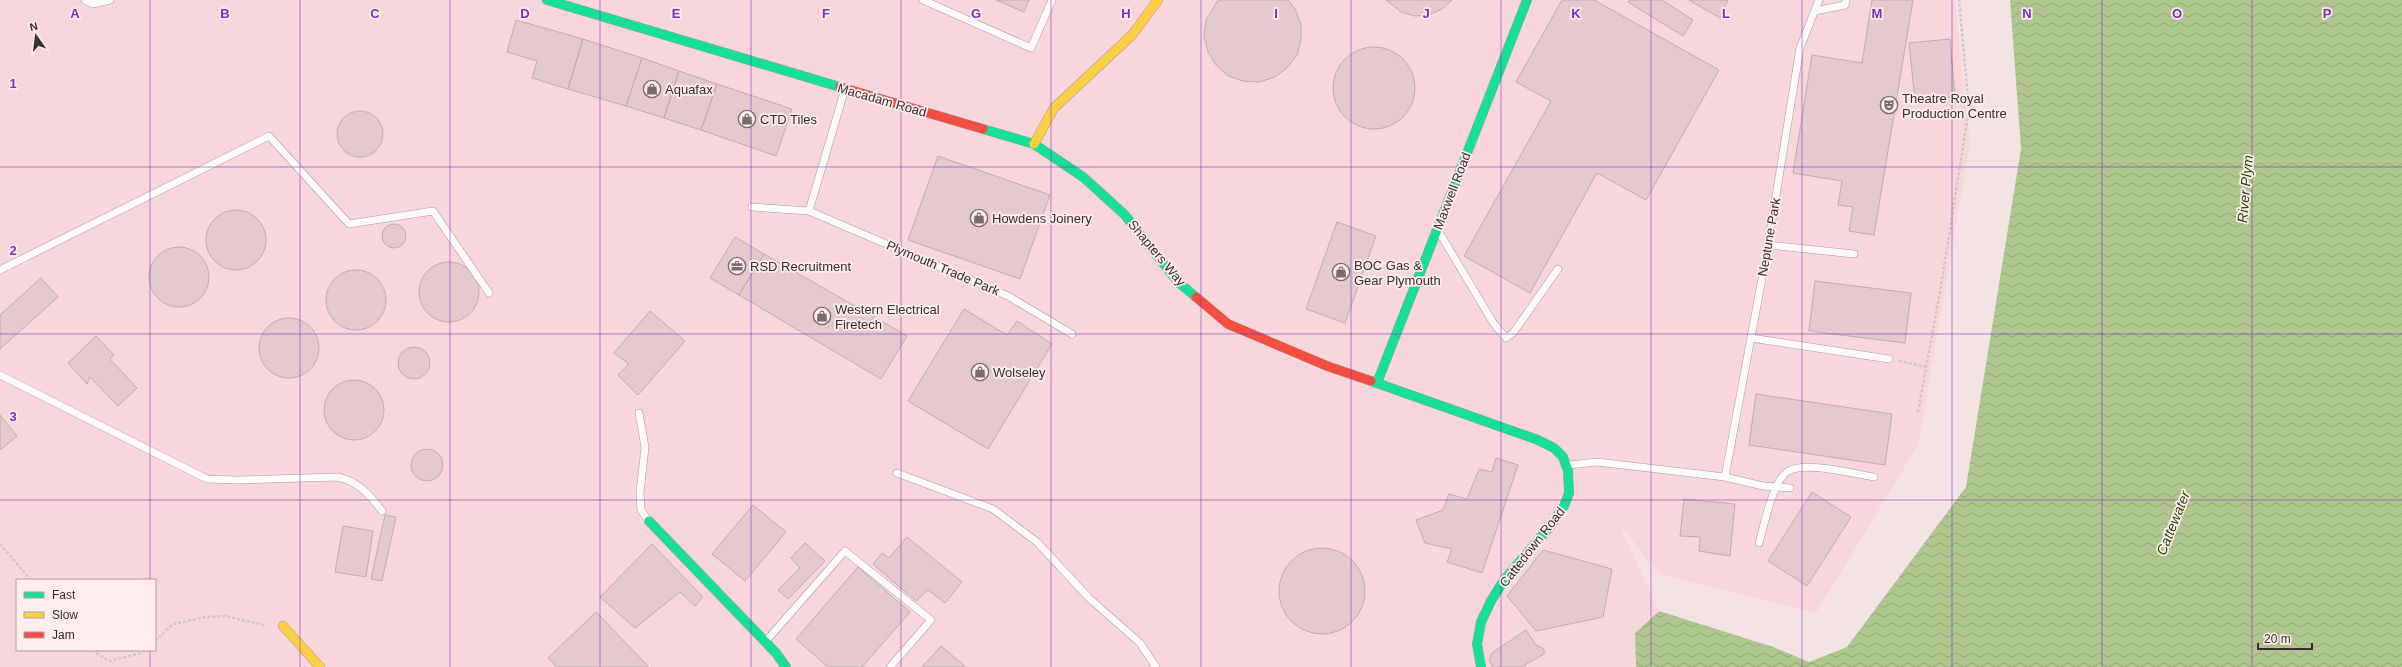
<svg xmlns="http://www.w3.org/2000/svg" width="2402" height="667" font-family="Arial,sans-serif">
  <defs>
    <pattern id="water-waves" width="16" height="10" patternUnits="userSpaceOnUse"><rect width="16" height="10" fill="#afc68e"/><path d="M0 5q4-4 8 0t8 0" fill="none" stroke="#97aa7b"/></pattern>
  </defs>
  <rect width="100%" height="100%" fill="#f4e3e5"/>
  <path fill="#f9d6db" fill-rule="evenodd" d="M0,0h1955l15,144 -52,301 -102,168 -158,-39 -39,-51 39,87 -23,22 2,35h-1637zM17,580h138v70h-138z"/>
  <path fill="url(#water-waves)" d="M2010,0h392v667h-766l-1,-34 24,-22 114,36 36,15 38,-15 119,-160 55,-338z"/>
  <path fill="#e4cace" stroke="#bcaeb0" d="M996,0h33l-5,12z
    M1218,0h70l7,9 6,15v16l-4,15 -10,13 -12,9 -16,5 -16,-1 -15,-5 -12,-11 -8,-13 -4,-16 2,-16z
    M1386,0h66l-10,9 -13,6 -14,1 -14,-4z
    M1562,0h32l125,70 -73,130 -49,-27 -67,120 -66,-37 87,-155 -35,-19z
    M1630,0h32l31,20 -10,16 -55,-34z
    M1689,0h39l-8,18z
    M1872,0h41l-39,235 -25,-4 4,-24 -15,-2 4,-24 -49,-8 19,-118 50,8z
    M516,20l67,19 -15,50 -36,-11 5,-17 -30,-9z
    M583,39l59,19 -16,48 -58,-17z
    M1950,39l5,58 -40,4 -6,-58z
    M1333 88a41 41 0 1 1 82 0a41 41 0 1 1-82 0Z
    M642,58l37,13 -15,47 -38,-12z
    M679,71l38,13 -16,46 -37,-12z
    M717,84l75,25 -16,47 -75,-26z
    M337 134a23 23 0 1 1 46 0a23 23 0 1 1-46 0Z
    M938,156l112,39 -30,84 -112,-39z
    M206 240a30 30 0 1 1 60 0a30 30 0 1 1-60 0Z
    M1337,222l39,14 -31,87 -39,-14z
    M382 236a12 12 0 1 1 24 0a12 12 0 1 1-24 0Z
    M735,237l29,17 -25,41 -29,-17z
    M149 277a30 30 0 1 1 60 0a30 30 0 1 1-60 0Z
    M764,254l143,82 -26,43 -142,-84z
    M419 292a30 30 0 1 1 60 0a30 30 0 1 1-60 0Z
    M326 300a30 30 0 1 1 60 0a30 30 0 1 1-60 0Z
    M41,278l17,19 -58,52v-34z
    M1815,281l96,12 -6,50 -96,-12z
    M964,309l43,26 10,-14 35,23 -64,105 -80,-48z
    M650,311l35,30 -47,54 -20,-20 11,-11 -15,-11z
    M259 348a30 30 0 1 1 60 0a30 30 0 1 1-60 0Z
    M96,336l18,19 -4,4 27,29 -19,18 -28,-29 -3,7 -19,-21z
    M398 363a16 16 0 1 1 32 0a16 16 0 1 1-32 0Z
    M324 410a30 30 0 1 1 60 0a30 30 0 1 1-60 0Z
    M1756,394l136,20 -7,51 -136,-20z
    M0,415l17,21 -17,14z
    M411 465a16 16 0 1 1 32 0a16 16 0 1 1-32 0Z
    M1496,458l22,7 -36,108 -35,-11 5,-13 -27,-6 -9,-23 27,-10 6,-16 18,5 12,-30 13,3z
    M1812,492l39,25 -44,69 -39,-25z
    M1684,499l51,5 -5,52 -31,-5 1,-14 -20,-1z
    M753,505l33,27 -41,49 -33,-27z
    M385,515l11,2 -14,64 -11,-2z
    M343,526l30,5 -7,46 -31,-5z
    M907,537l55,45 -17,21 -17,-13 -12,11 -43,-37 9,-11 7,5z
    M805,543l20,18 -37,38 -10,-9 22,-22 -9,-10z
    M652,544l51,53 -8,9 -15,-14 -45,36 -35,-31z
    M1279 591a43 43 0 1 1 86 0a43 43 0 1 1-86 0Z
    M1543,550l69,19 -9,48 -67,14 -29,-35z
    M858,567l52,45 -48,55h-34l-32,-28z
    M596,612l53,55h-92l-9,-9z
    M1526,630l10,15 8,4v5l-23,13h-28l-4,-7 3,-7z
    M941,646l25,21h-44z"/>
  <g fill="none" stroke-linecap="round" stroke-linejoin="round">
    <defs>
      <path id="lane" d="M85,0l8,4 17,-4
        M923,0l108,48 21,-48
        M1815,11l30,-6 1,-5
        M845,89l-36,122 199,85 64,38
        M752,207l57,4
        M1439,232l55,92 12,14 7,-5 45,-64
        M1768,245l86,9
        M0,270l269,-134 80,88 84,-13 56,82
        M1751,338l138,21
        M0,375l207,104 31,1 100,-3c21,5 31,17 44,34
        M639,413l6,34 -5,46 1,17 7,10
        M1569,465l28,-3 128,15 41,-220 34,-209 19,-48
        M897,473l96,36 44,33 52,56 51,45 16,24
        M1725,477l38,9 27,2
        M1759,543c5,-17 13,-60 28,-71 16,-12 67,2 87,5
        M766,641l79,-90 86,69 -41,47"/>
      <path id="fast" d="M547,0l293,87
        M983,129l51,15 49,33 41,37 55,69 17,14
        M1371,381l167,59 16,8 9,9 5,14 1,22 -5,13 -12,18 -48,56 -13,21 -10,21 -4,22 4,23
        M1377,383l150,-383
        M649,521l127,132 10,14"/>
      <path id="slow" d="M1034,144l20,-36 78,-73 26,-35
        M283,626l37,41"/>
      <path id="jam" d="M840,87l143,42
        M1196,297l32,27 99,42 44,15"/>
    </defs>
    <use href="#lane" stroke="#a89a9c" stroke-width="8"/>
    <use href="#fast" stroke="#a89a9c" stroke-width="10"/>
    <use href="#slow" stroke="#a89a9c" stroke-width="10"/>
    <use href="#jam" stroke="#a89a9c" stroke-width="10"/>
    <path stroke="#cec7c8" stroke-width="2.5" stroke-dasharray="3 2" stroke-linecap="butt" d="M1899,361l27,6
      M1918,412l23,-126 28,-177 -10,-109
      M0,544l31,36
      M155,641l18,-17 33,-7 19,-1 39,9
      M92,650l17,11 32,-8 4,-3"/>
    <use href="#lane" stroke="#fdfbfb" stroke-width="7"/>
    <use href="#fast" stroke="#16e098" stroke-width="9"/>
    <use href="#slow" stroke="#ffcf43" stroke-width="9"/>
    <use href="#jam" stroke="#f24e42" stroke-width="9"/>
  </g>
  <path fill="none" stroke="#7b2cbf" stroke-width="1" stroke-opacity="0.55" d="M150,0v580M300,0v667M450,0v667M600,0v667M751,0v667M901,0v667M1051,0v667M1201,0v667M1351,0v667M1501,0v667M1651,0v667M1802,0v667M1952,0v667M2102,0v667M2252,0v667M0,167h2402M0,334h2402M0,500h2402M150,650v17"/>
  <defs>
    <symbol id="shop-ring" viewBox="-11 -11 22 22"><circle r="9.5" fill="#feedef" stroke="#7b6b6d" stroke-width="1.5"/><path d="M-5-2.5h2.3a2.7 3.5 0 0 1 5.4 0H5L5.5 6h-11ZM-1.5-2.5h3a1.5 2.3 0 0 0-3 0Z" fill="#7b6b6d"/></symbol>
    <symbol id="theatre-ring" viewBox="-11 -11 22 22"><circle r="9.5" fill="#feedef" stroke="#7b6b6d" stroke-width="1.5"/><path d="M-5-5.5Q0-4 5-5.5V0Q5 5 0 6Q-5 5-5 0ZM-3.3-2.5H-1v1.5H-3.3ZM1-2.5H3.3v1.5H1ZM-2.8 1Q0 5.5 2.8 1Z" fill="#7b6b6d"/></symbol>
    <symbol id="office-ring" viewBox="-11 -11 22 22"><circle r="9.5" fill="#feedef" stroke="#7b6b6d" stroke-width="1.5"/><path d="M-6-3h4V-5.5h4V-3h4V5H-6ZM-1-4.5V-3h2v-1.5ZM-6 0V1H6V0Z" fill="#7b6b6d"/></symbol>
  </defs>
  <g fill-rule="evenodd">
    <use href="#shop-ring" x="642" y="79" width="20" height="20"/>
    <use href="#theatre-ring" x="1879" y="95" width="20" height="20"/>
    <use href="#shop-ring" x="737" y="109" width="20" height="20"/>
    <use href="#shop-ring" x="969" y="208" width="20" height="20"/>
    <use href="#office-ring" x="727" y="256" width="20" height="20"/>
    <use href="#shop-ring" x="1331" y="262" width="20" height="20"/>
    <use href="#shop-ring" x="812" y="306" width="20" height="20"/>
    <use href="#shop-ring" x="970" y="362" width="20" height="20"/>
  </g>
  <g text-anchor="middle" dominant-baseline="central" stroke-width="3.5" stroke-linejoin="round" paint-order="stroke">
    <g font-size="13" fill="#3a2b2d" stroke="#feedef" text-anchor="start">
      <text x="665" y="89">Aquafax</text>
      <text x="1902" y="98">Theatre Royal<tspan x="1902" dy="15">Production Centre</tspan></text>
      <text x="760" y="119">CTD Tiles</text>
      <text x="992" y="218">Howdens Joinery</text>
      <text x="1354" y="265">BOC Gas &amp;<tspan x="1354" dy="15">Gear Plymouth</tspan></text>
      <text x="750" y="266">RSD Recruitment</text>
      <text x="835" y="309">Western Electrical<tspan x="835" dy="15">Firetech</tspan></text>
      <text x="993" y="372">Wolseley</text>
    </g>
    <g font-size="13" fill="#3a2b2d" stroke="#feedef">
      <text transform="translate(882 100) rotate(16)">Macadam Road</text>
      <text transform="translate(1452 191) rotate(-69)">Maxwell Road</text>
      <text transform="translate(1769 237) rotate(-80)">Neptune Park</text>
      <text transform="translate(1157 253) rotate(50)">Shapters Way</text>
      <text transform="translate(943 268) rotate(23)">Plymouth Trade Park</text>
      <text transform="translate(1532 547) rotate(-52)">Cattedown Road</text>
    </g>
    <g font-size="14" font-style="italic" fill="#274103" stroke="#feedef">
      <text transform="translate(2245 189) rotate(-85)">River Plym</text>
      <text transform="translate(2173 523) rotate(-68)">Cattewater</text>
    </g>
  </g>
  <g font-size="13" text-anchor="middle" font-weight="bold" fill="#7b2cbf" stroke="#feedef" stroke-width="3.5" stroke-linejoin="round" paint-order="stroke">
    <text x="75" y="18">A</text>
    <text x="225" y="18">B</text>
    <text x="375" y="18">C</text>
    <text x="525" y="18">D</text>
    <text x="676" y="18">E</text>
    <text x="826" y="18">F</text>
    <text x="976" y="18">G</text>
    <text x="1126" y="18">H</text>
    <text x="1276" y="18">I</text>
    <text x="1426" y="18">J</text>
    <text x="1576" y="18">K</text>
    <text x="1726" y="18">L</text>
    <text x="1877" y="18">M</text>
    <text x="2027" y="18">N</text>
    <text x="2177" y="18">O</text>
    <text x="2327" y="18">P</text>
    <text x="13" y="88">1</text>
    <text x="13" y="255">2</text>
    <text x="13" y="421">3</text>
  </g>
  <rect x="16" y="579" width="140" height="72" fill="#feedef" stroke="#b09fa1"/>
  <rect x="24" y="592" width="20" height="6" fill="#16e098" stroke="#b09fa1"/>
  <text x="52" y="599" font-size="12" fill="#3a2b2d">Fast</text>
  <rect x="24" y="612" width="20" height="6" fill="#ffcf43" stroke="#b09fa1"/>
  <text x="52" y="619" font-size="12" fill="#3a2b2d">Slow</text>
  <rect x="24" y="632" width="20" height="6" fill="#f24e42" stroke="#b09fa1"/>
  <text x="52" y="639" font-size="12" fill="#3a2b2d">Jam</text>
  <g transform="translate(36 36) rotate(346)" stroke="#feedef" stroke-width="3" paint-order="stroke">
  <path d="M0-3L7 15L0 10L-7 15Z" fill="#3a2b2d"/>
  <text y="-6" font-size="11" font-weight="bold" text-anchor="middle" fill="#3a2b2d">N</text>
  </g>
  <path d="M2258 643v6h54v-6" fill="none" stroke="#3a2b2d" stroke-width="2"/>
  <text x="2264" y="643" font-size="12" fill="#3a2b2d" stroke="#feedef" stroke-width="3" paint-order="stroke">20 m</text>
</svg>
